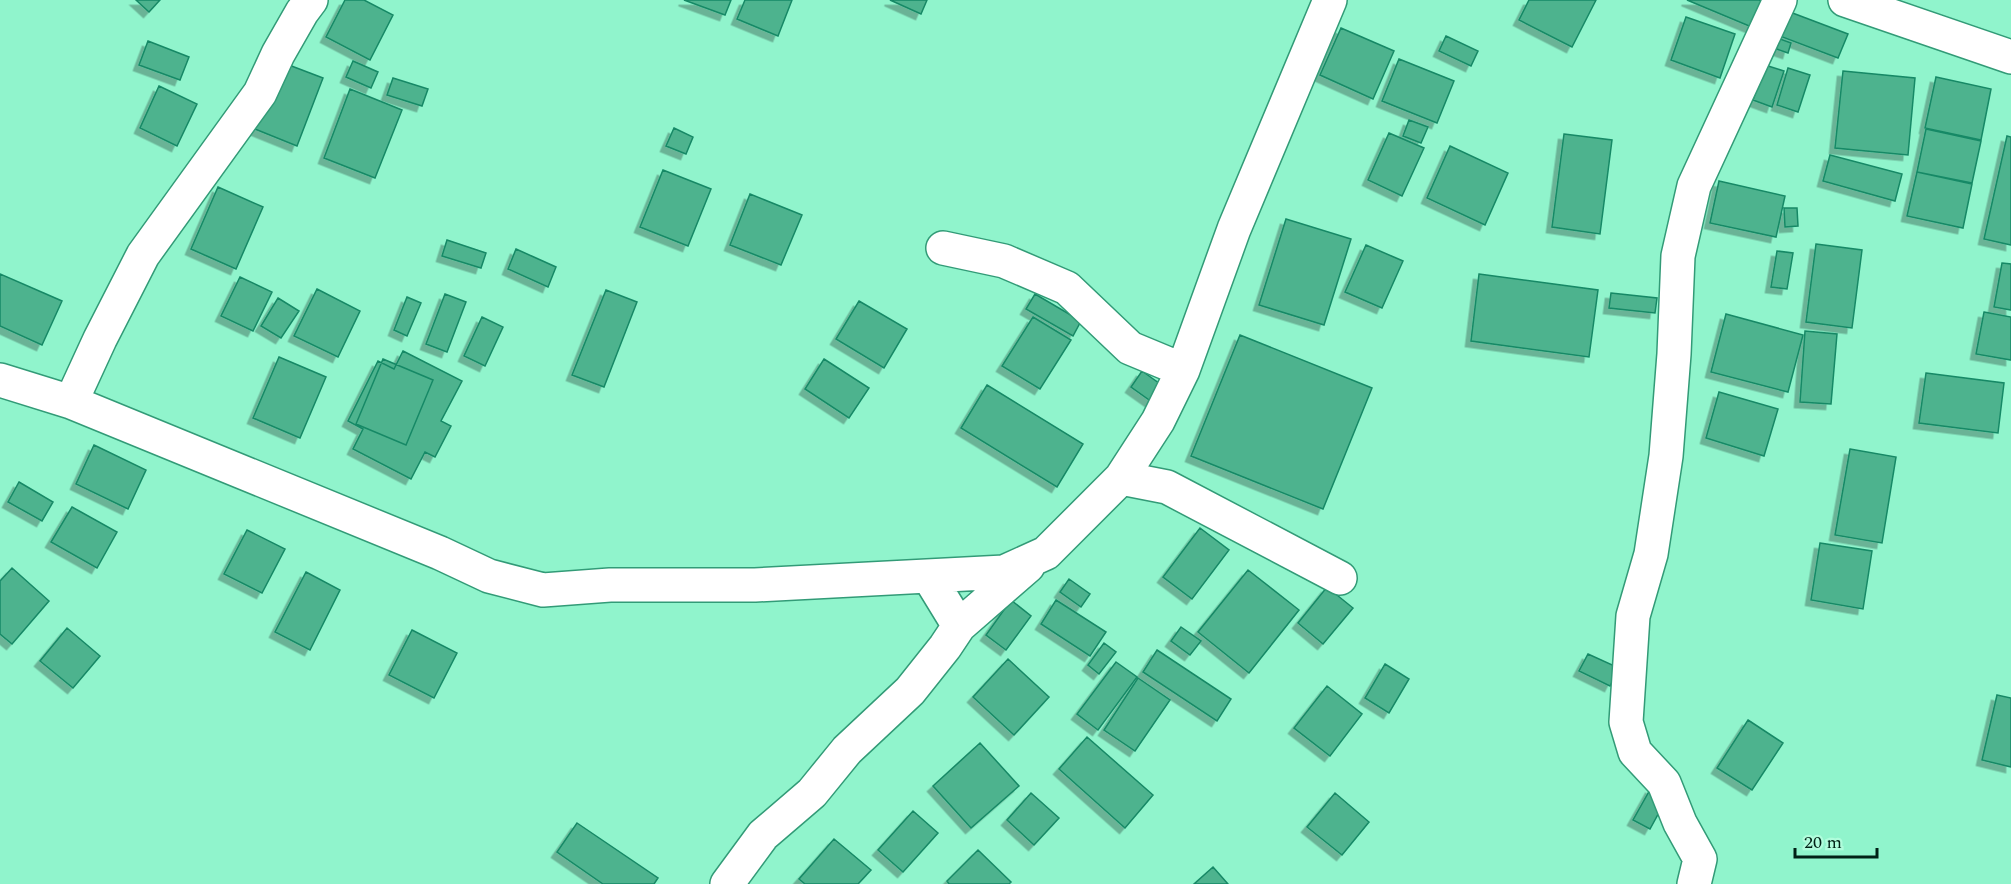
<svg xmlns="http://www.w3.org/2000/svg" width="2011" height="884" font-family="Spectral,serif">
  <defs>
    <filter id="shadow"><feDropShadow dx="-5.5" dy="5.5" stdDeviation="0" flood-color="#0004"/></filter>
  </defs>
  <rect width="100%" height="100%" fill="#90f4cc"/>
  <path fill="#4eb38e" stroke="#178966" stroke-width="1.5" filter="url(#shadow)" d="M136,0h24l-11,12z
    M345,0h19l29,15 -23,45 -44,-23z
    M684,0h47l-6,15z
    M745,0h47l-14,36 -41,-17z
    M890,0h37l-6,14z
    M1529,0h67l-24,47 -53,-27z
    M1687,0h72l6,2 -11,26z
    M1782,9l66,25 -10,24 -66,-25z
    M1686,17l49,17 -15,44 -49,-18z
    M1341,28l53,23 -21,48 -53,-24z
    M1446,36l32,15 -7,15 -32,-15z
    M1772,36l19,7 -3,10 -20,-7z
    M148,41l41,16 -9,23 -41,-15z
    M1399,59l55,22 -17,42 -55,-22z
    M353,61l25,11 -7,16 -25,-11z
    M281,62l42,16 -26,68 -42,-17z
    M1765,65l19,6 -12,36 -19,-7z
    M1788,68l22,7 -12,37 -21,-7z
    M1843,71l72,7 -7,77 -73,-7z
    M1936,77l55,12 -10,51 -56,-12z
    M393,78l35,11 -6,17 -35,-11z
    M159,86l38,18 -20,42 -37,-18z
    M350,89l52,21 -27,68 -51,-20z
    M1409,120l19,7 -7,16 -18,-7z
    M674,128l19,9 -7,17 -20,-8z
    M1926,129l55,12 -9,42 -55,-11z
    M1389,133l35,15 -22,48 -34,-16z
    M1564,134l48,6 -12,94 -48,-7z
    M2007,136l4,1v108l-27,-6z
    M1450,146l58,27 -23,52 -58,-27z
    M1830,155l72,19 -7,27 -72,-20z
    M663,170l48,19 -23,57 -48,-19z
    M1917,172l55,12 -9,44 -56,-12z
    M1719,181l66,15 -9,41 -66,-14z
    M218,187l45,20 -27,62 -45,-20z
    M750,194l52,21 -21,50 -51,-20z
    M1784,208h13l1,18 -13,1z
    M1286,219l65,20 -27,86 -65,-20z
    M447,240l39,13 -5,15 -39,-12z
    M1816,244l46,6 -10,78 -46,-6z
    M1366,245l37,16 -21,47 -37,-16z
    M516,249l40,18 -8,20 -40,-18z
    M1777,251l16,2 -6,36 -16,-2z
    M2002,263l9,1v46l-17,-3z
    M0,274l62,27 -20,44 -42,-19z
    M1479,274l119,16 -9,67 -118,-16z
    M240,277l32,15 -19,39 -32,-15z
    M317,289l43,22 -22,46 -44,-21z
    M606,290l31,12 -33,85 -32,-12z
    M1611,293l46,5 -2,15 -46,-5z
    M445,294l21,8 -19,50 -21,-8z
    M1035,294l46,27 -8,15 -47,-27z
    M407,297l14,6 -14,33 -13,-6z
    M278,298l21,13 -18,27 -20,-12z
    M859,301l48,28 -23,39 -48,-29z
    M1984,312l27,5v43l-35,-6z
    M1726,314l77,21 -15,57 -77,-20z
    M482,317l21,10 -18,39 -21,-10z
    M1033,317l38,23 -31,49 -38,-23z
    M1805,331l32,3 -6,70 -31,-2z
    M1240,335l132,53 -49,121 -132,-53z
    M403,351l59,30 -21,40 10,5 -16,31 -10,-5 -14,27 -58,-30 10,-20 -15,-8 30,-60 16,8z
    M279,357l47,20 -26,61 -47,-20z
    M383,359l50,21 -27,65 -50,-21z
    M824,359l45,29 -20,30 -44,-29z
    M1142,371l21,15 -11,16 -21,-15z
    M1926,373l78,10 -6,50 -79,-10z
    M987,385l96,59 -26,43 -96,-59z
    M1719,392l59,17 -14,47 -58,-18z
    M94,445l52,25 -18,39 -52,-25z
    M1850,449l46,8 -14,86 -47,-8z
    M19,482l34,20 -11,19 -34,-19z
    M72,507l45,25 -20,36 -46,-26z
    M1200,528l29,22 -37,49 -29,-22z
    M247,530l38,19 -23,44 -38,-19z
    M1820,543l52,8 -9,58 -52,-9z
    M12,568l37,33 -37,43 -12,-10v-53z
    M1248,570l51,40 -50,63 -51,-41z
    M306,572l34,18 -30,60 -35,-18z
    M1069,579l21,15 -9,13 -21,-15z
    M1327,587l26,21 -30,36 -25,-21z
    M1011,600l20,16 -25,34 -20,-15z
    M1056,600l50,32 -16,24 -49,-32z
    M1181,627l20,14 -11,14 -19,-14z
    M67,628l33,28 -27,32 -33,-27z
    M412,630l45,23 -23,45 -45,-23z
    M1104,643l12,9 -17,22 -11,-9z
    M1157,650l74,49 -14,22 -74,-49z
    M1588,654l31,14 -9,18 -31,-15z
    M1008,659l41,38 -35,38 -41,-38z
    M1116,662l21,15 -39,53 -21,-16z
    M1385,664l24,15 -20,34 -24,-15z
    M1138,678l32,22 -35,51 -31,-21z
    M1327,686l35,28 -32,42 -36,-28z
    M1997,695l14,3v69l-29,-7z
    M1748,720l35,23 -31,47 -35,-22z
    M1087,737l66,58 -28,33 -66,-59z
    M980,743l39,43 -48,42 -38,-42z
    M1651,788l17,8 -18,33 -17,-9z
    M1031,793l28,25 -25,27 -27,-25z
    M1335,793l34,29 -27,33 -35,-28z
    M913,811l25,22 -35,39 -25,-22z
    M577,823l81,55 -4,6h-51l-46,-32z
    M834,839l37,31 -13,14h-53l-6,-5z
    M978,850l33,32 -2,2h-60l-2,-3z
    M1213,867l15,17h-34z"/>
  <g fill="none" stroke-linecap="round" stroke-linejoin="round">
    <defs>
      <path id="minor" d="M1845,0l166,57
        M943,248l61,13 63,27 63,60 53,22
        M0,380l71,22 369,151 49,23 54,14 67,-5h145l249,-13 42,-19 75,-75 37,-57 25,-51 51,-141 96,-229
        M71,402l29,-63 43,-84 117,-162 18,-39 24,-42 9,-12
        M1121,478l46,9 173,91
        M929,577l30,49
        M727,884l36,-49 49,-42 35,-43 63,-59 35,-44 14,-21 69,-60
        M1694,884l6,-25 -20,-36 -16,-40 -29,-31 -9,-30 7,-106 18,-62 15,-98 8,-102 4,-98 16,-70 86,-186"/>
    </defs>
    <use href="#minor" stroke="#329b77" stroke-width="36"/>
    <use href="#minor" stroke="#fff" stroke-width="33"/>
  </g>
  <path d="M1795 848v9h82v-9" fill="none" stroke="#012116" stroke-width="3"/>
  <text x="1804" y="848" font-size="18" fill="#012116" stroke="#b0fddc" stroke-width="4.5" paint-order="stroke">20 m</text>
</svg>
